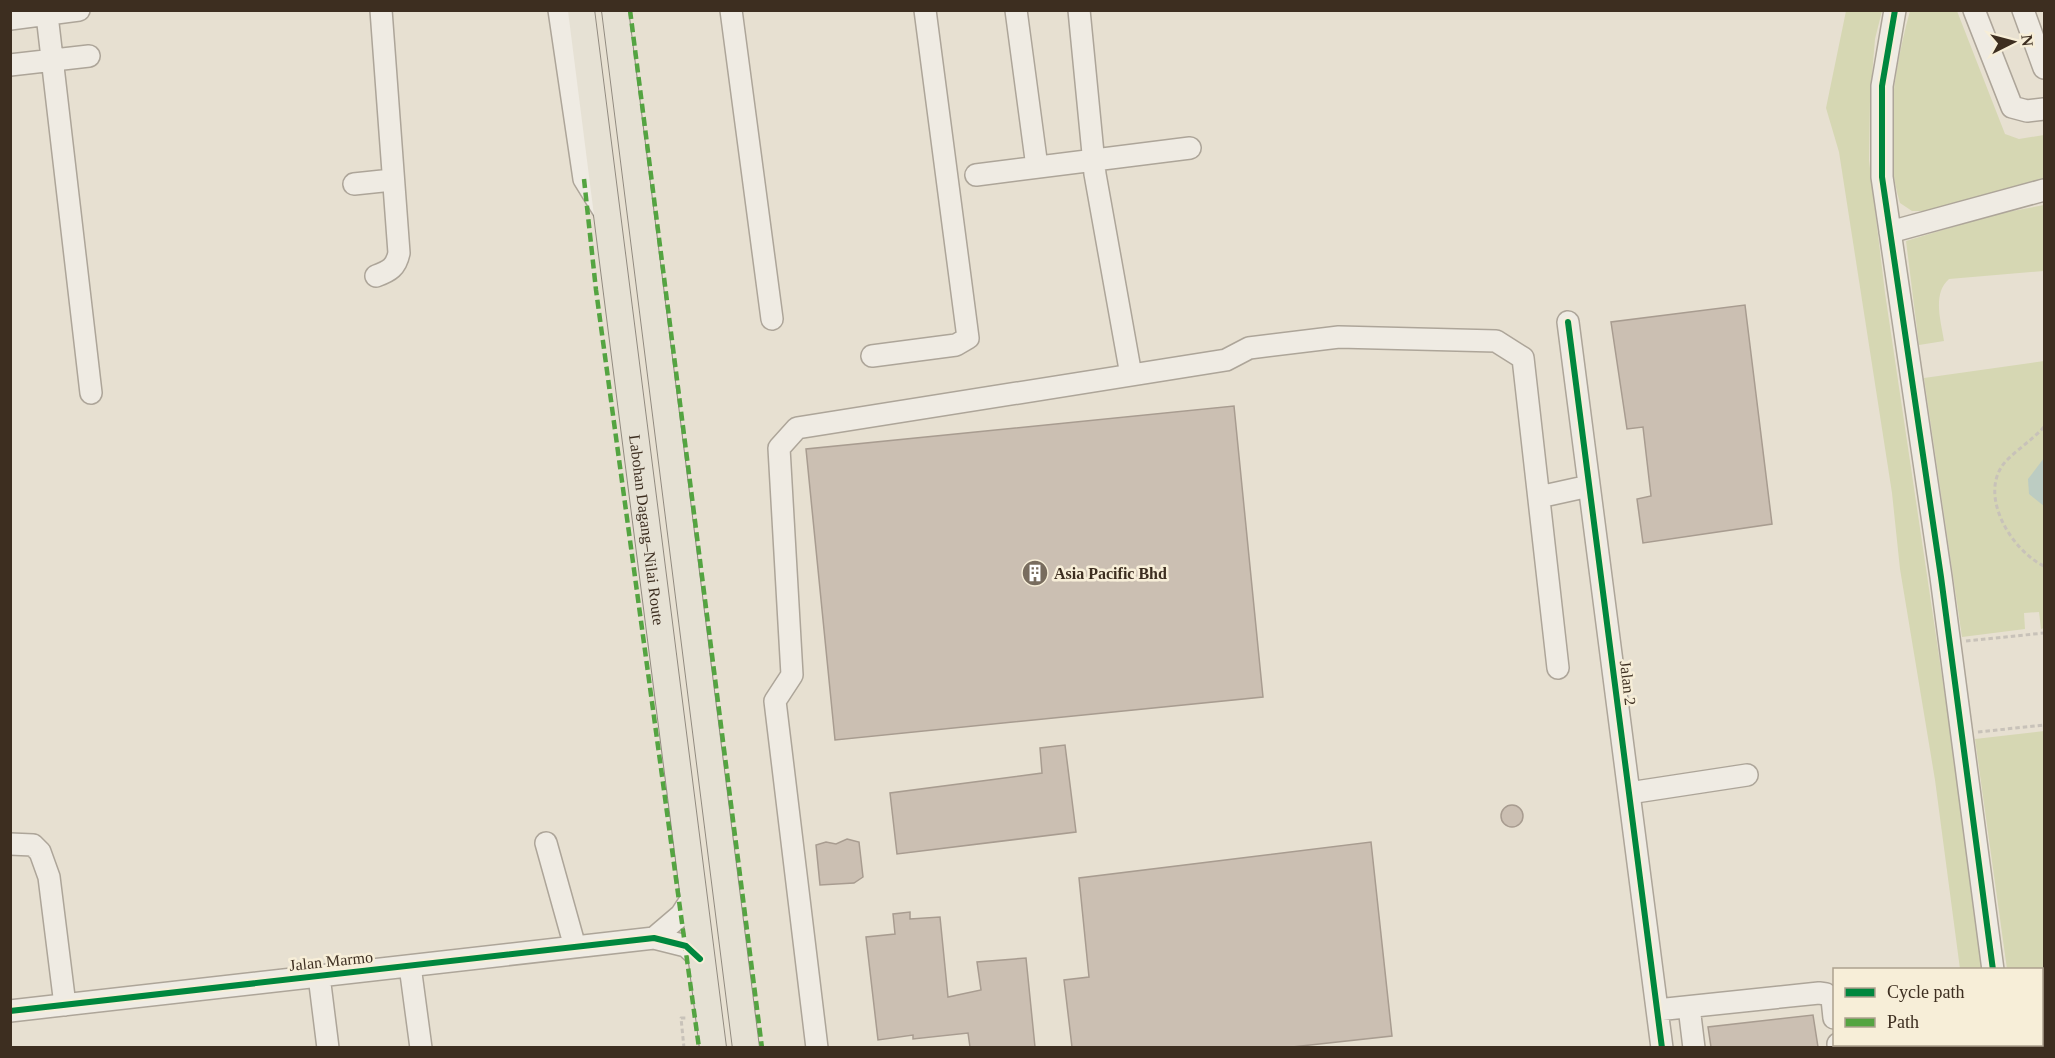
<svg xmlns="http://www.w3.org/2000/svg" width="2055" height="1058" font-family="Georgia,serif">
  <rect width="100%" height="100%" fill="#e7e0d1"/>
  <path fill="#d6d7b3" d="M1846,11h36l-7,28 -5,61 -1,60 16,133 90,605 8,71h-23l-25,-189 -35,-211 -8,-76 -53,-341 -13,-44z
    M1910,11h47l48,123 14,5 25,-4v47l-117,29h-15l-12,-8c-18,-60 -6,-134 10,-192z
    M2044,205v66l-95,8c-17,15 -8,42 -5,62l-25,4 -13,-104 90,-27z
    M2044,361v267l-3,1 -2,-17 -15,1 1,16 -63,8 -38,-259z
    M2044,731v237l-37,1 -32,-230z"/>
  <path fill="#bcccc2" d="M2044,458v48l-15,-12 -1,-15z"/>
  <path fill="#cbbfb2" stroke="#a89c90" stroke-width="1.5" d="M1745,305l27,219 -129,19 -6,-44 14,-3 -8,-69 -16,2 -16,-107z
    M1234,406l29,291 -428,43 -29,-291z
    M1065,745l11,87 -179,22 -7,-61 152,-20 -2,-25z
    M1501 816a11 11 0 1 1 22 0a11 11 0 1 1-22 0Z
    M847,839l12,3 4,35 -9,6 -34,2 -4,-40 10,-3 10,2z
    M1371,842l21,194 -100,11h-220l-8,-67 25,-3 -10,-99z
    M910,912v7l30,-2 8,80 33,-7 -4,-28 49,-4 9,89h-65l-2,-14 -55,6v-4l-35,5 -12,-103 29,-3 -2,-20z
    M1813,1015l5,32h-107l-3,-20z"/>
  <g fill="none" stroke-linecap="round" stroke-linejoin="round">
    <defs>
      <path id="minor" d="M559,10l25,169 21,34
        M731,10l41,309
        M1016,10l21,157
        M1079,10l16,164 36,201
        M1895,10l-13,76v91l59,400 52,393
        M1974,10l38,97 15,4 17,-2
        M2023,10l21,58
        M47,15l44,378
        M10,19l69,-9
        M10,65l79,-9
        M976,175l214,-27
        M354,184l38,-4
        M1890,232l154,-42
        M376,276c14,-5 20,-9 23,-23l-18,-243
        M1568,322l94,726
        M872,356l84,-11 12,-7 -43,-328
        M1539,497l50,-11
        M1629,793l118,-18
        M546,843l29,104
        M10,844l23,1 7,7 9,25 16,128
        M654,938l27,-23 11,-17
        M410,966l11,82
        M319,976l9,72
        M1689,1007l5,41
        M1657,1010l162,-17 7,1 6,5 2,19
        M10,1011l644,-73 32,8 14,13
        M1838,1044l1,4
        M2002,1044v4
        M817,1048l-42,-347 17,-26 -13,-227 18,-20 429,-68 23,-12 90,-11 157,4 27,17 35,310"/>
      <g id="major">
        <path id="s1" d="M581,10l132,1038"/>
        <path d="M615,10l131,1038"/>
      </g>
    </defs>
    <use href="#minor" stroke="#ada599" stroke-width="24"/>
    <use href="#major" stroke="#928b80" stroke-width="28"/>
    <path stroke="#c8c2b9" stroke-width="3" stroke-dasharray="4.5 3" stroke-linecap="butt" d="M2044,427c-11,12 -26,22 -38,34 -30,33 6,90 38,105
      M1966,641l78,-8
      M1978,732l66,-7
      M684,1048l-3,-30h7"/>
    <use href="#minor" stroke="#efebe3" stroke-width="21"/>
    <use href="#major" stroke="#e6e1d4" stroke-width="26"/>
    <path stroke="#54a441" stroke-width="4.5" stroke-dasharray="9 4.5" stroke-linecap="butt" d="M630,10l132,1038
      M584,179l12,111 103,758"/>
    <defs>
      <path id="cycleway" d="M1895,10l-13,76v91l59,400 52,393
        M1568,322l94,726
        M10,1011l644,-73 32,8 14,13"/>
    </defs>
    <use href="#cycleway" stroke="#f7eed8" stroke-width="10"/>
    <use href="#cycleway" stroke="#00873e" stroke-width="6"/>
  </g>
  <defs>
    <symbol id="building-disc" viewBox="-11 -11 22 22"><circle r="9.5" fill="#786c5e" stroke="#f7eed8"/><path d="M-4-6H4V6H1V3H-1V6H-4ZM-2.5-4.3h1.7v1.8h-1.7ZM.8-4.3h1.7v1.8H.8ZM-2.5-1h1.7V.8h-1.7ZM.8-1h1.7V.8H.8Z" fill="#fff"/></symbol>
  </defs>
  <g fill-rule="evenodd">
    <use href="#building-disc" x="1020" y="558" width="30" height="30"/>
  </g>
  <g text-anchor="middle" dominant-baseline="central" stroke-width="5" stroke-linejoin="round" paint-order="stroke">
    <g font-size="16" fill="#3d2e20" stroke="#f7eed8">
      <text stroke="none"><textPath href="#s1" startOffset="524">Labohan Dagang–Nilai Route</textPath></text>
      <text transform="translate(1628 683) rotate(83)">Jalan 2</text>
      <text transform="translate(331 961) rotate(-6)">Jalan Marmo</text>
    </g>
    <g font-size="16" font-weight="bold" fill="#3d2e20" stroke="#f7eed8" text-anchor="start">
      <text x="1054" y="573">Asia Pacific Bhd</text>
    </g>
  </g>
  <rect width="2055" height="1058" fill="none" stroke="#3d2e20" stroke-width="24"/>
  <rect x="1833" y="968" width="210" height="78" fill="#f7eed8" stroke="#ada18e" stroke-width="1.5"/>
  <rect x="1845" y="988" width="30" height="9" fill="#00873e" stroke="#ada18e" stroke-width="1.5"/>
  <text x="1887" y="998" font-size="18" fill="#3d2e20">Cycle path</text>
  <rect x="1845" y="1018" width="30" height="9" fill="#54a441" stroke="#ada18e" stroke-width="1.5"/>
  <text x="1887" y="1028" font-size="18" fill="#3d2e20">Path</text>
  <g transform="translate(2013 42) rotate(84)" stroke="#f7eed8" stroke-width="4.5" paint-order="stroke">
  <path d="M0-4.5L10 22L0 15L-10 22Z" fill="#3d2e20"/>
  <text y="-9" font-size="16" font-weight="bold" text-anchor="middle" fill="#3d2e20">N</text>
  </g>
</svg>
